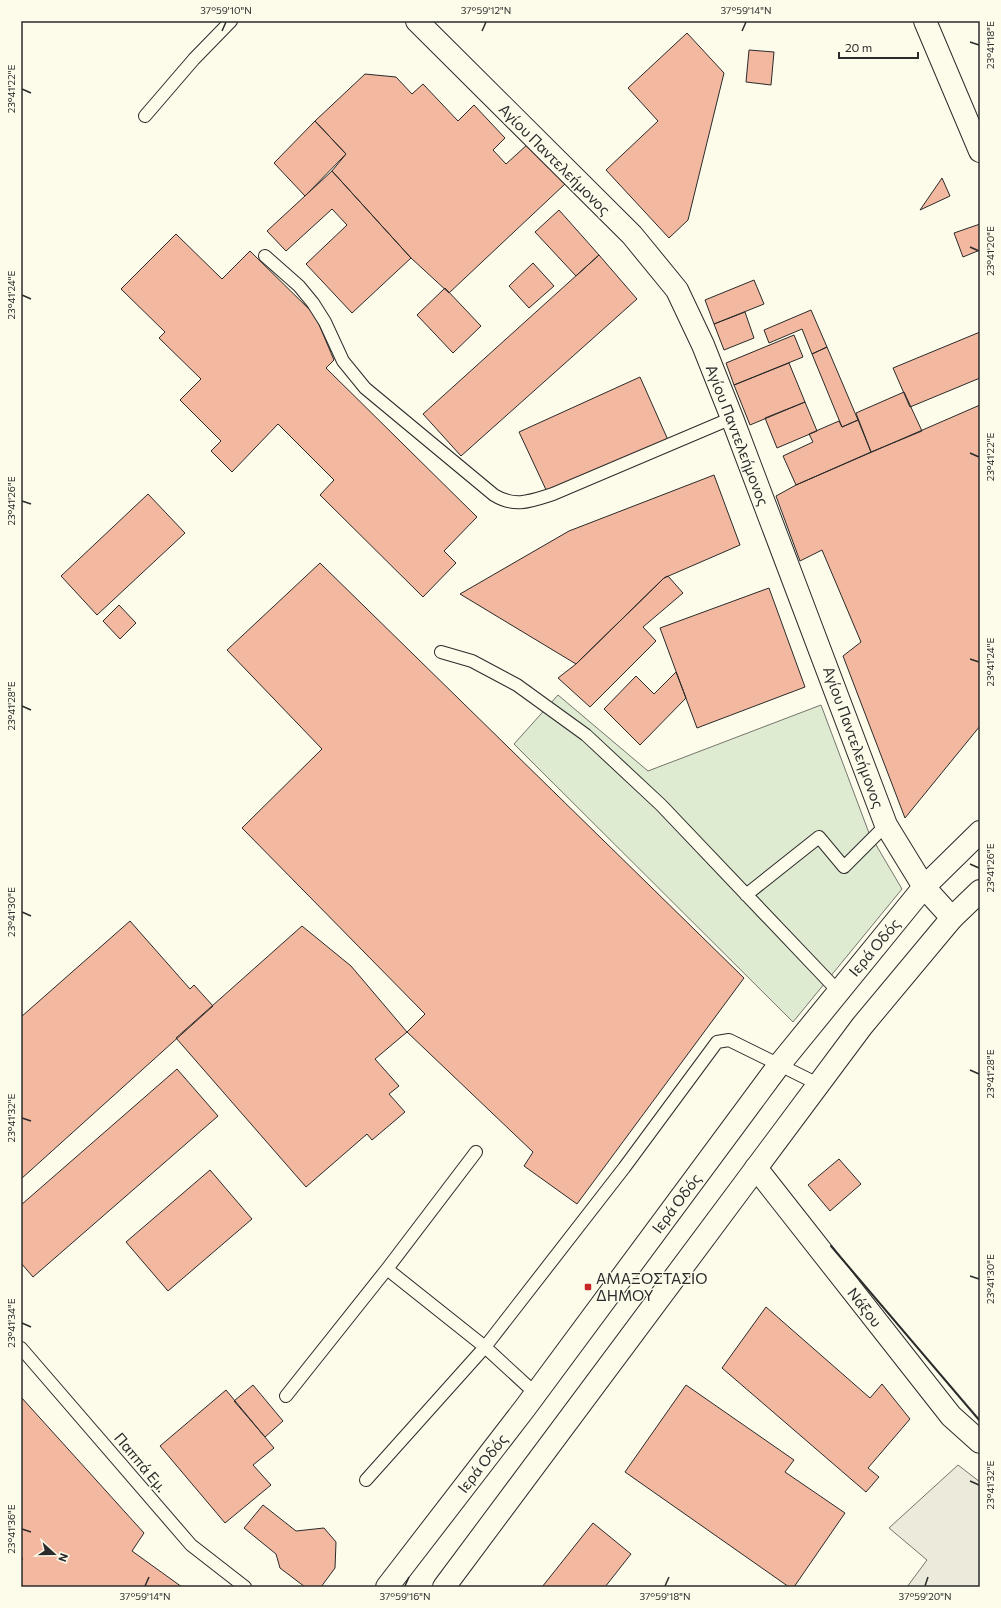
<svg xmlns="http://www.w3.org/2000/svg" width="1001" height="1608" font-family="Commissioner,sans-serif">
  <rect width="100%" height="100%" fill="#fdfbea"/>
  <path fill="#deebd1" stroke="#74746e" d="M558,695l90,76 173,-66 48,128 33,56 -109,133 -279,-278z"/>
  <path fill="#eceadb" stroke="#74746e" d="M958,1465l22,17v105h-73l20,-27 -38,-32z"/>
  <path fill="#f2b8a0" stroke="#2b2b2b" d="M687,33l37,40 -36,147 -19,18 -63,-68 52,-49 -30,-33z
    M749,50l25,2 -3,33 -25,-3z
    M365,74l31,3 16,17 11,-10 35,37 16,-16 31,33 -12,12 13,14 22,-20 37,40 -116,109 -38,-35 -79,-87 14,-17 -31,-33z
    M315,121l31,33 -41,42 -31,-33z
    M332,171l79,87 -59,55 -46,-49 41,-39 -15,-16 -46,42 -19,-20z
    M942,178l8,18 -30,14z
    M559,210l40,45 -23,21 -41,-44z
    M980,224v26l-17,7 -9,-24z
    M176,234l46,45 28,-28 65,64 19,45 -8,8 151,149 -33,34 12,12 -33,34 -103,-102 14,-15 -56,-56 -46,48 -21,-21 10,-10 -41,-41 21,-21 -42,-41 6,-6 -44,-43z
    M599,255l38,44 -176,157 -38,-42z
    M533,263l21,23 -25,22 -20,-22z
    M754,280l10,24 -50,20 -9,-24z
    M445,288l36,38 -28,27 -36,-38z
    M811,310l16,37 -15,7 -10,-25 -33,14 -5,-13z
    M745,312l9,26 -30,12 -10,-26z
    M980,332v46l-70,29 -17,-39z
    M794,335l9,22 -69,28 -8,-22z
    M827,347l31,73 -16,7 -30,-73z
    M789,363l16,39 -55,23 -16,-40z
    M640,377l28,63 -120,54 -29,-62z
    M904,392l18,39 -51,21 -15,-39z
    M805,402l12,29 -40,17 -12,-30z
    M980,405v321l-75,92 -62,-162 18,-14 -39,-92 -22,11 -24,-65 20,-11z
    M858,420l13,32 -75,33 -13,-29 30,-14 -4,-8 30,-13 3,6z
    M714,475l26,70 -76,33 -88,86 -116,-70 109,-63z
    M148,494l37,39 -88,82 -36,-39z
    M320,563l424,415 -167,226 -53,-38 9,-14 -126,-120 18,-18 -183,-186 80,-79 -95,-99z
    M668,576l15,17 -40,34 13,14 -66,66 -32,-29 18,-14 88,-86z
    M769,588l36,99 -108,41 -37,-100z
    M119,605l17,18 -16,16 -17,-18z
    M676,672l10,26 -46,47 -36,-36 32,-33 18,18z
    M130,921l60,68 4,-4 19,21 -192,173v-162z
    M302,926l49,40 56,66 -32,27 24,27 -10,8 16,18 -33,28 -5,-6 -61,53 -130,-149z
    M177,1069l41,47 -185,161 -12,-14v-58z
    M839,1159l22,25 -31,27 -22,-26z
    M210,1170l42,49 -84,72 -42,-49z
    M766,1307l104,91 12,-14 28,35 -42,49 11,9 -13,15 -144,-124z
    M253,1385l30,36 -18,16 -31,-36z
    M686,1385l108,75 -9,12 60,41 -51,74h-5l-164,-115z
    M226,1390l48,58 -21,17 18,20 -46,38 -65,-77z
    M21,1397l123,136 -12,18 50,36h-161v-27l2,-1 -2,-2z
    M263,1505l33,26 28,-3 12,14 -1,26 -14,19h-16l-25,-19 -4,-14 -32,-26z
    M593,1523l38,31 -26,33h-63z"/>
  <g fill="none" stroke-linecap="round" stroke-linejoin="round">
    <defs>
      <path id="lane" d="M145,116l49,-57 37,-38
        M265,256l34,30 14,17 12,19 18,39 22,27 129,107c21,13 37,6 59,-1l179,-76
        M441,652l31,9 45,24 69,50 75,70 177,186
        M746,895l73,-58 25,30 42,-42
        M387,1269l98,78 50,46
        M21,1348l170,197 54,42
        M286,1396l101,-127 89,-117
        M366,1480l119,-133 139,-179 93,-126 12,-2 89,44"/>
      <path id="street" d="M417,21l215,214 45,55 26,55 29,73 154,407 38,62 28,31
        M925,21l55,130
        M756,1168l195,248 29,26"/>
      <path id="secondary" d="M387,1587l138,-179 254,-343 145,-178 56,-55
        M444,1587l418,-561 90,-108 28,-27"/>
    </defs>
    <use href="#lane" stroke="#2b2b2b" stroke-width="14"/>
    <use href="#street" stroke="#2b2b2b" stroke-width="24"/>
    <use href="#secondary" stroke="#2b2b2b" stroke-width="24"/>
    <use href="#lane" stroke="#fdfbea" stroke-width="12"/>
    <use href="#street" stroke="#fdfbea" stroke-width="22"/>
    <use href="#secondary" stroke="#fdfbea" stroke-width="22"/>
    <path stroke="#2b2b2b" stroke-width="2" d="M831,1246l149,175"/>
  </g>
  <path fill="none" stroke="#2b2b2b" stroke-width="1.5" d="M222,31l4,-9M482,31l4,-9M742,31l4,-9M970,42l9,3M22,89l9,4M970,247l9,4M22,295l9,4M970,453l9,4M22,501l9,3M970,659l9,3M22,706l9,4M970,864l9,4M22,912l9,4M970,1070l9,4M22,1118l9,3M970,1276l9,3M22,1323l9,4M970,1481l9,4M22,1529l9,3M145,1586l4,-9M405,1586l4,-9M665,1586l4,-9M925,1586l3,-9"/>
  <rect fill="#c62828" stroke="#fdfbea" stroke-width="1.5" x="584" y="1283" width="8" height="8" rx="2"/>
  <g text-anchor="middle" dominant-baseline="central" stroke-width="3" stroke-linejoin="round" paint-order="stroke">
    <g font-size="15" fill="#2b2b2b" stroke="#fdfbea">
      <text transform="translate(555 159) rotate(45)">Αγίου Παντελεήμονος</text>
      <text transform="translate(738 435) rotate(69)">Αγίου Παντελεήμονος</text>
      <text transform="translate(854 737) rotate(70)">Αγίου Παντελεήμονος</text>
      <text transform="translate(874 947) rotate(-50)">Ιερά Οδός</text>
      <text transform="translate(676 1203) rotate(-53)">Ιερά Οδός</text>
      <text transform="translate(865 1307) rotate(52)">Νάξου</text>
      <text transform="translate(141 1462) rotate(50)">Παππά Εμ.</text>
      <text transform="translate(482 1463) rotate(-52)">Ιερά Οδός</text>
    </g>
    <g font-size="15" fill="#2b2b2b" stroke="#fdfbea" text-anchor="start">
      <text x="596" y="1278">ΑΜΑΞΟΣΤΑΣΙΟ<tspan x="596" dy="17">ΔΗΜΟΥ</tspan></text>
    </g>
  </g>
  <rect width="1001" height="1608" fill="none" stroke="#fdfbea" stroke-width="44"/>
  <g transform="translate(54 1554) rotate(111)" stroke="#fdfbea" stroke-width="3" paint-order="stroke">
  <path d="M0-3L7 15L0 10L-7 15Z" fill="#2b2b2b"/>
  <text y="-6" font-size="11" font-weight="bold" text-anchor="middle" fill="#2b2b2b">N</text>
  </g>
  <path d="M839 52v6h79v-6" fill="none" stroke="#2b2b2b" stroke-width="2"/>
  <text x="845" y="52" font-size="12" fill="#2b2b2b" stroke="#fdfbea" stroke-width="3" paint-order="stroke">20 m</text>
  <rect x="22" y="22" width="957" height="1564" fill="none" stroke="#2b2b2b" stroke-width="1.5"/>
  <g font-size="10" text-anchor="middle" fill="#2b2b2b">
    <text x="226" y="14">37°59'10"N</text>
    <text x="486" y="14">37°59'12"N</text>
    <text x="746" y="14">37°59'14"N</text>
    <text transform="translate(990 45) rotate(-90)" y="4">23°41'18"E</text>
    <text transform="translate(11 89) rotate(-90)" y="4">23°41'22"E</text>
    <text transform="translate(990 251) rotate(-90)" y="4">23°41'20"E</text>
    <text transform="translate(11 295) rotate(-90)" y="4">23°41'24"E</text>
    <text transform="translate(990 457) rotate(-90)" y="4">23°41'22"E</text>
    <text transform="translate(11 501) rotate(-90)" y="4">23°41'26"E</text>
    <text transform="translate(990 662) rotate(-90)" y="4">23°41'24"E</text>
    <text transform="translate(11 706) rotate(-90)" y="4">23°41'28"E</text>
    <text transform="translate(990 868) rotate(-90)" y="4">23°41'26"E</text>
    <text transform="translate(11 912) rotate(-90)" y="4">23°41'30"E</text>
    <text transform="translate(990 1074) rotate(-90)" y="4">23°41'28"E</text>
    <text transform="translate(11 1118) rotate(-90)" y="4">23°41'32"E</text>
    <text transform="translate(990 1279) rotate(-90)" y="4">23°41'30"E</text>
    <text transform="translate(11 1323) rotate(-90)" y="4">23°41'34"E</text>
    <text transform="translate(990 1485) rotate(-90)" y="4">23°41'32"E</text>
    <text transform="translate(11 1529) rotate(-90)" y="4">23°41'36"E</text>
    <text x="145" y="1600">37°59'14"N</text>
    <text x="405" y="1600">37°59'16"N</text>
    <text x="665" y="1600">37°59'18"N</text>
    <text x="925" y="1600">37°59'20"N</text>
  </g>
</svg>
